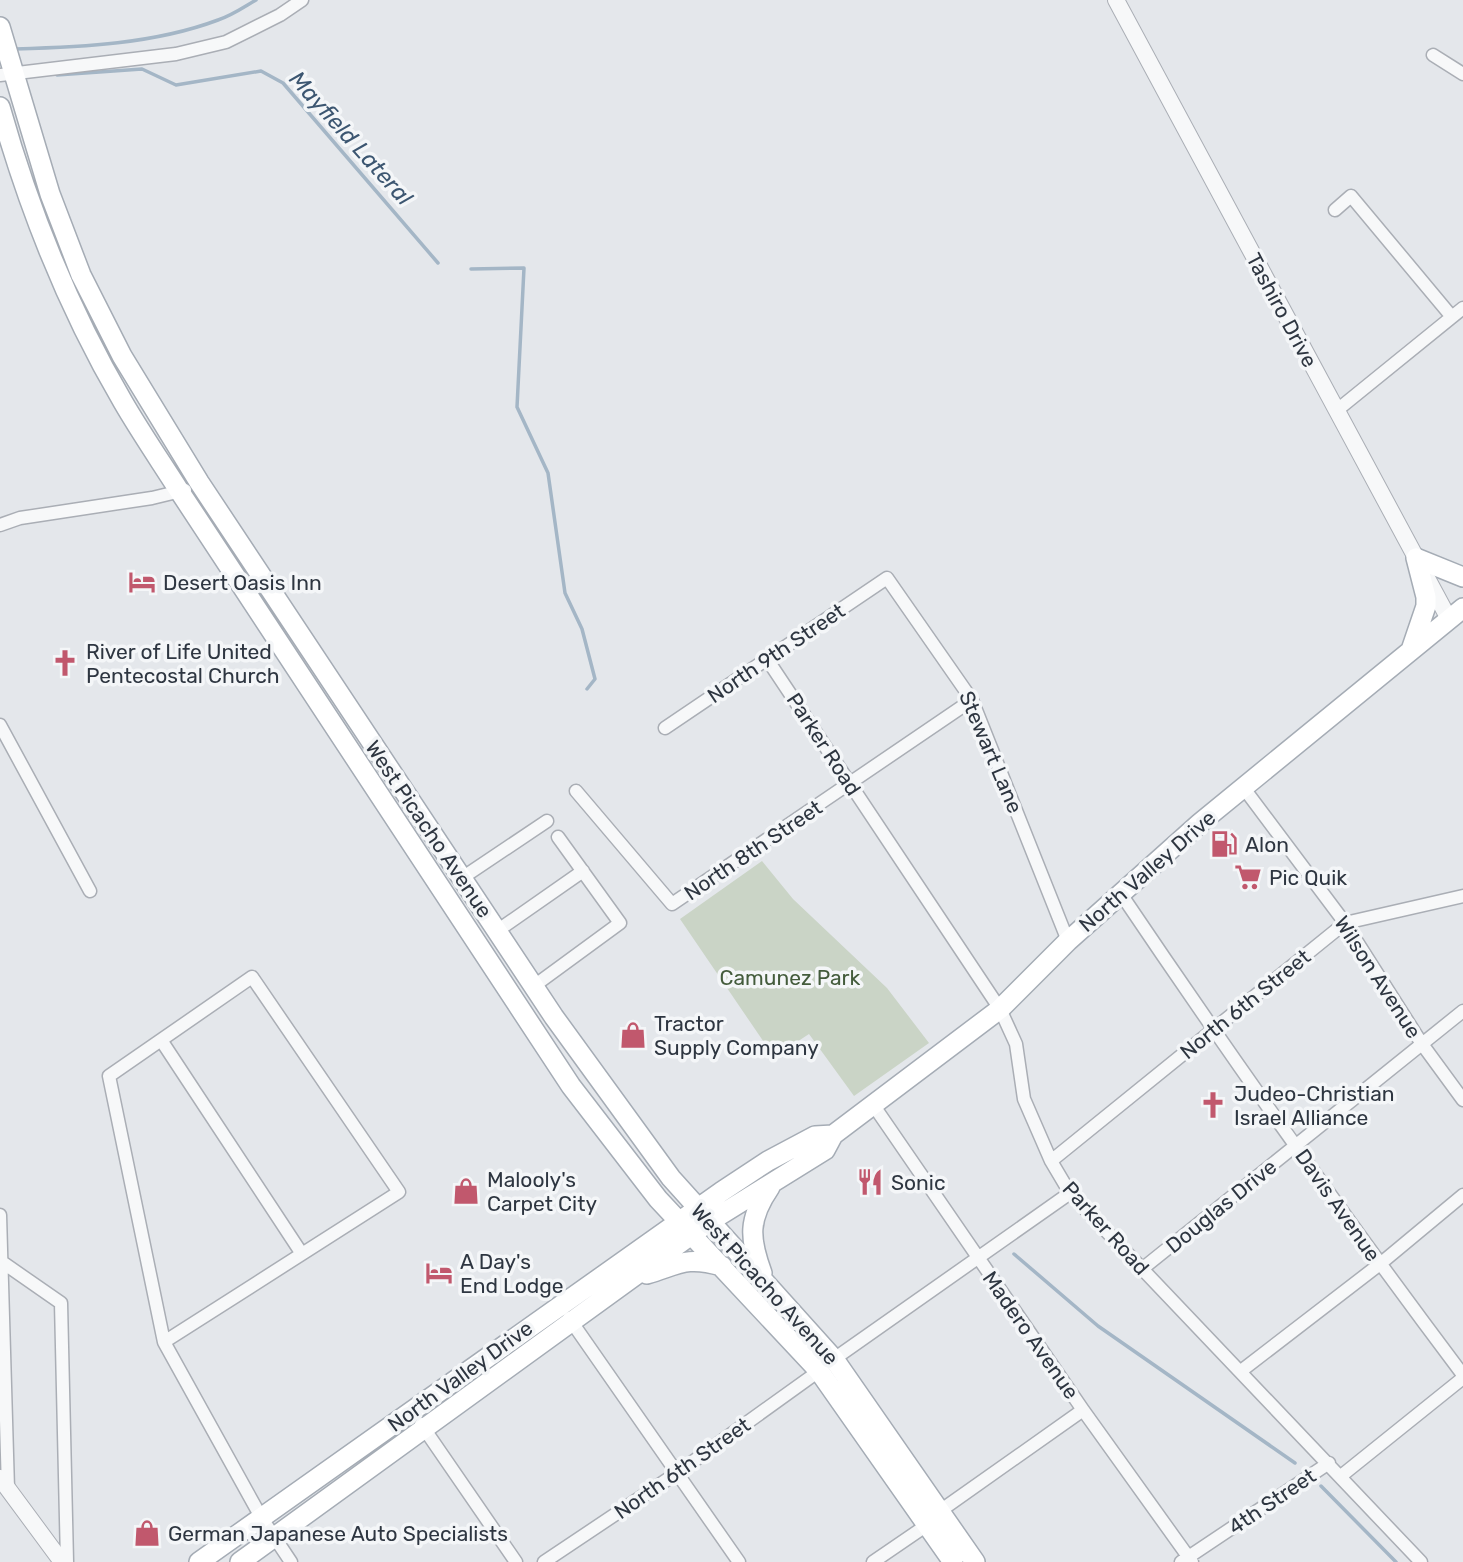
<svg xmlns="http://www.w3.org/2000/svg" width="1463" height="1562" font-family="Rubik,sans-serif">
  <rect width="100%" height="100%" fill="#e4e7eb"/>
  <path fill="#cad4c6" d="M762,861l31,38 94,89 42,55 -75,53 -45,-62 -35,23 -94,-138z"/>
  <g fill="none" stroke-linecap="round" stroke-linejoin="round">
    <path stroke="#a4b6c6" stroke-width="3.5" d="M15,49c67,-2 139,-5 203,-29 13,-4 26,-13 38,-20
      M57,75l85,-6 34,16 85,-14 22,12 155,180
      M471,269l53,-1 -7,139 31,66 17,120 17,36 13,50 -8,10
      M1014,1254l84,72 197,137
      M1321,1486l75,76"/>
    <defs>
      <path id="minor" d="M1433,55l30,19
        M0,75l176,-21 50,-12 54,-27 22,-15
        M1335,210l16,-14 101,121
        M1336,411l127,-103
        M0,525l20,-7 132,-20 33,-8
        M767,659l233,350 16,35 8,55 27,62 19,32 351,369
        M0,725l90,166
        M665,728l222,-150 85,122 96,241
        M1243,787l102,136 77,121 41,56
        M576,791l96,113 300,-204
        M462,878l85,-57
        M1121,894c110,163 224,324 342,481
        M497,931l86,-60
        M534,986l86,-63 -62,-86
        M161,1040l141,214
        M874,1106l209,304 109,152
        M1051,1161l294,-238 118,-27
        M0,1215l8,274
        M2,1262l59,41 6,259
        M1142,1269l321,-258
        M569,1318l170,244
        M164,1342l235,-150 -147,-215 -143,99 55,266 97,175 30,45
        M834,1359l236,-166
        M1241,1371l139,-107 83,-69
        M421,1424l95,138
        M1341,1476l122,-98
        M940,1511l143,-101
        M544,1562l133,-89 142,-102
        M873,1562l54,-37
        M1181,1562l148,-99"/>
      <path id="tertiary" d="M1116,0l333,619
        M0,1478l62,84"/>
      <path id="primary" d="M0,27l50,167 31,81 41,81 77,126 355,535 117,161 163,181 141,203
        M0,107c29,103 69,203 123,295 18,31 38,60 57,90l391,594 87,113 161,172 134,191
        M1416,558l47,19
        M1411,650l15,-44v-9l-10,-39
        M762,1273c-13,-35 -14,-54 8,-86
        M647,1274c33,-10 39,-18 75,-8
        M199,1562l522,-370 47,-31 47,-25 18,-1
        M240,1562l469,-340 116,-72 8,-15 167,-126 68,-68 132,-118 263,-215"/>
    </defs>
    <use href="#minor" stroke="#aaaeb5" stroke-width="15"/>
    <use href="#tertiary" stroke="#aaaeb5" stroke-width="18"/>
    <use href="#primary" stroke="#a5acb5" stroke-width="22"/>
    <use href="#minor" stroke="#f7f8f9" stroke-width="12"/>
    <use href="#tertiary" stroke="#f7f8f9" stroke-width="16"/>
    <use href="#primary" stroke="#fff" stroke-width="19"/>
  </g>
  <defs>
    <symbol id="hotel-bare" viewBox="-9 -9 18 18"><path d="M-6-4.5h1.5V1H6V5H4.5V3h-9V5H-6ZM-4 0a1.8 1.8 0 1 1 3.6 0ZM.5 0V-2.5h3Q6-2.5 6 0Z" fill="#c1586d" stroke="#f4f6f8" stroke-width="2.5" paint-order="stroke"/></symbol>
    <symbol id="church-bare" viewBox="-9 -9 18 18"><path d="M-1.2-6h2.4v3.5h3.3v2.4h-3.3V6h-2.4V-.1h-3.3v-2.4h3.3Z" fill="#c1586d" stroke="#f4f6f8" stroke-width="2.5" paint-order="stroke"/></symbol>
    <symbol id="fuel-bare" viewBox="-9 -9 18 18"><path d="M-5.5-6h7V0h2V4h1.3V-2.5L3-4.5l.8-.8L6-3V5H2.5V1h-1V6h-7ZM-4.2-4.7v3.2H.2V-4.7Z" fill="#c1586d" stroke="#f4f6f8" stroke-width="2.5" paint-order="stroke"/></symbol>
    <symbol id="supermarket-bare" viewBox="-9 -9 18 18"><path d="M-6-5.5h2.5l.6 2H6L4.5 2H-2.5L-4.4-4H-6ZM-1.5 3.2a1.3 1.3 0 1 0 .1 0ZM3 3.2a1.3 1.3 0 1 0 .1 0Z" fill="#c1586d" stroke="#f4f6f8" stroke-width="2.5" paint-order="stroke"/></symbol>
    <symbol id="shop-bare" viewBox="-9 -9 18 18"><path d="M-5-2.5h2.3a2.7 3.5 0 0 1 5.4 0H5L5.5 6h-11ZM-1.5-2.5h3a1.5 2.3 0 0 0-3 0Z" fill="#c1586d" stroke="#f4f6f8" stroke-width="2.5" paint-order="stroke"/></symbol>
    <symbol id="restaurant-bare" viewBox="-9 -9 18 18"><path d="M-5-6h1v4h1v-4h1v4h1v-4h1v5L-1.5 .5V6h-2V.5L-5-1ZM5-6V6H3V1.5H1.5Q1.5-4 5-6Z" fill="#c1586d" stroke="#f4f6f8" stroke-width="2.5" paint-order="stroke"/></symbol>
  </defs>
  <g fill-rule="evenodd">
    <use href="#hotel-bare" x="123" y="563" width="38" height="38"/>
    <use href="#church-bare" x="46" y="644" width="38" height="38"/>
    <use href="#fuel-bare" x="1205" y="825" width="38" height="38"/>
    <use href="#supermarket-bare" x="1229" y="858" width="38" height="38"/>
    <use href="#shop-bare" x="614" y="1016" width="38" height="38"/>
    <use href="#church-bare" x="1194" y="1086" width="38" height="38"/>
    <use href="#restaurant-bare" x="851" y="1163" width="38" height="38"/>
    <use href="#shop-bare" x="447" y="1172" width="38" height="38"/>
    <use href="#hotel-bare" x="420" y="1254" width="38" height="38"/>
    <use href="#shop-bare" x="128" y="1514" width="38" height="38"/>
  </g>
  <g text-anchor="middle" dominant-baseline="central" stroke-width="7" stroke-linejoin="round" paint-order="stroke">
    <g font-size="21" fill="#2e3641" stroke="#f4f6f8">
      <text transform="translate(1282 310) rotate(62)">Tashiro Drive</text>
      <text transform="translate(776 653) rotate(-34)">North 9th Street</text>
      <text transform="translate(824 744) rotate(57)">Parker Road</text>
      <text transform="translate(991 752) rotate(67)">Stewart Lane</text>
      <text transform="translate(429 829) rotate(56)">West Picacho Avenue</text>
      <text transform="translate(753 850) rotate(-34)">North 8th Street</text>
      <text transform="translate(1147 871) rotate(-41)">North Valley Drive</text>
      <text transform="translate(1378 977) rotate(57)">Wilson Avenue</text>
      <text transform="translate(1245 1004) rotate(-39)">North 6th Street</text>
      <text transform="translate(1338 1205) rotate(55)">Davis Avenue</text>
      <text transform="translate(1221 1206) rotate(-39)">Douglas Drive</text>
      <text transform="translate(1106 1228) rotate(48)">Parker Road</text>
      <text transform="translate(765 1284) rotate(48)">West Picacho Avenue</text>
      <text transform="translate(1031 1335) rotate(55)">Madero Avenue</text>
      <text transform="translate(460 1376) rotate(-36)">North Valley Drive</text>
      <text transform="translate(682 1468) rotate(-35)">North 6th Street</text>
      <text transform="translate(1272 1501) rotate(-34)">4th Street</text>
    </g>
    <g font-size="21" fill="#2e3641" stroke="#f4f6f8" text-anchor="start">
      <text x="163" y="582">Desert Oasis Inn</text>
      <text x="86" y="651">River of Life United<tspan x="86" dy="24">Pentecostal Church</tspan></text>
      <text x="1245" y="844">Alon</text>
      <text x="1269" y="877">Pic Quik</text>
      <text x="654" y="1023">Tractor<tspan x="654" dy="24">Supply Company</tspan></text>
      <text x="1234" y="1093">Judeo-Christian<tspan x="1234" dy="24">Israel Alliance</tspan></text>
      <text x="487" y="1179">Malooly's<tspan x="487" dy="24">Carpet City</tspan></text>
      <text x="891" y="1182">Sonic</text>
      <text x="460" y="1261">A Day's<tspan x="460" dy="24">End Lodge</tspan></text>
      <text x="168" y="1533">German Japanese Auto Specialists</text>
    </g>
    <g font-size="21" fill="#445c3c" stroke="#f4f6f8">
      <text x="790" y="977">Camunez Park</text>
    </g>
    <g font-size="23" font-style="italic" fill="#3c5671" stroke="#f4f6f8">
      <text transform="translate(351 138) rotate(48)">Mayfield Lateral</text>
    </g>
  </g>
</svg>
